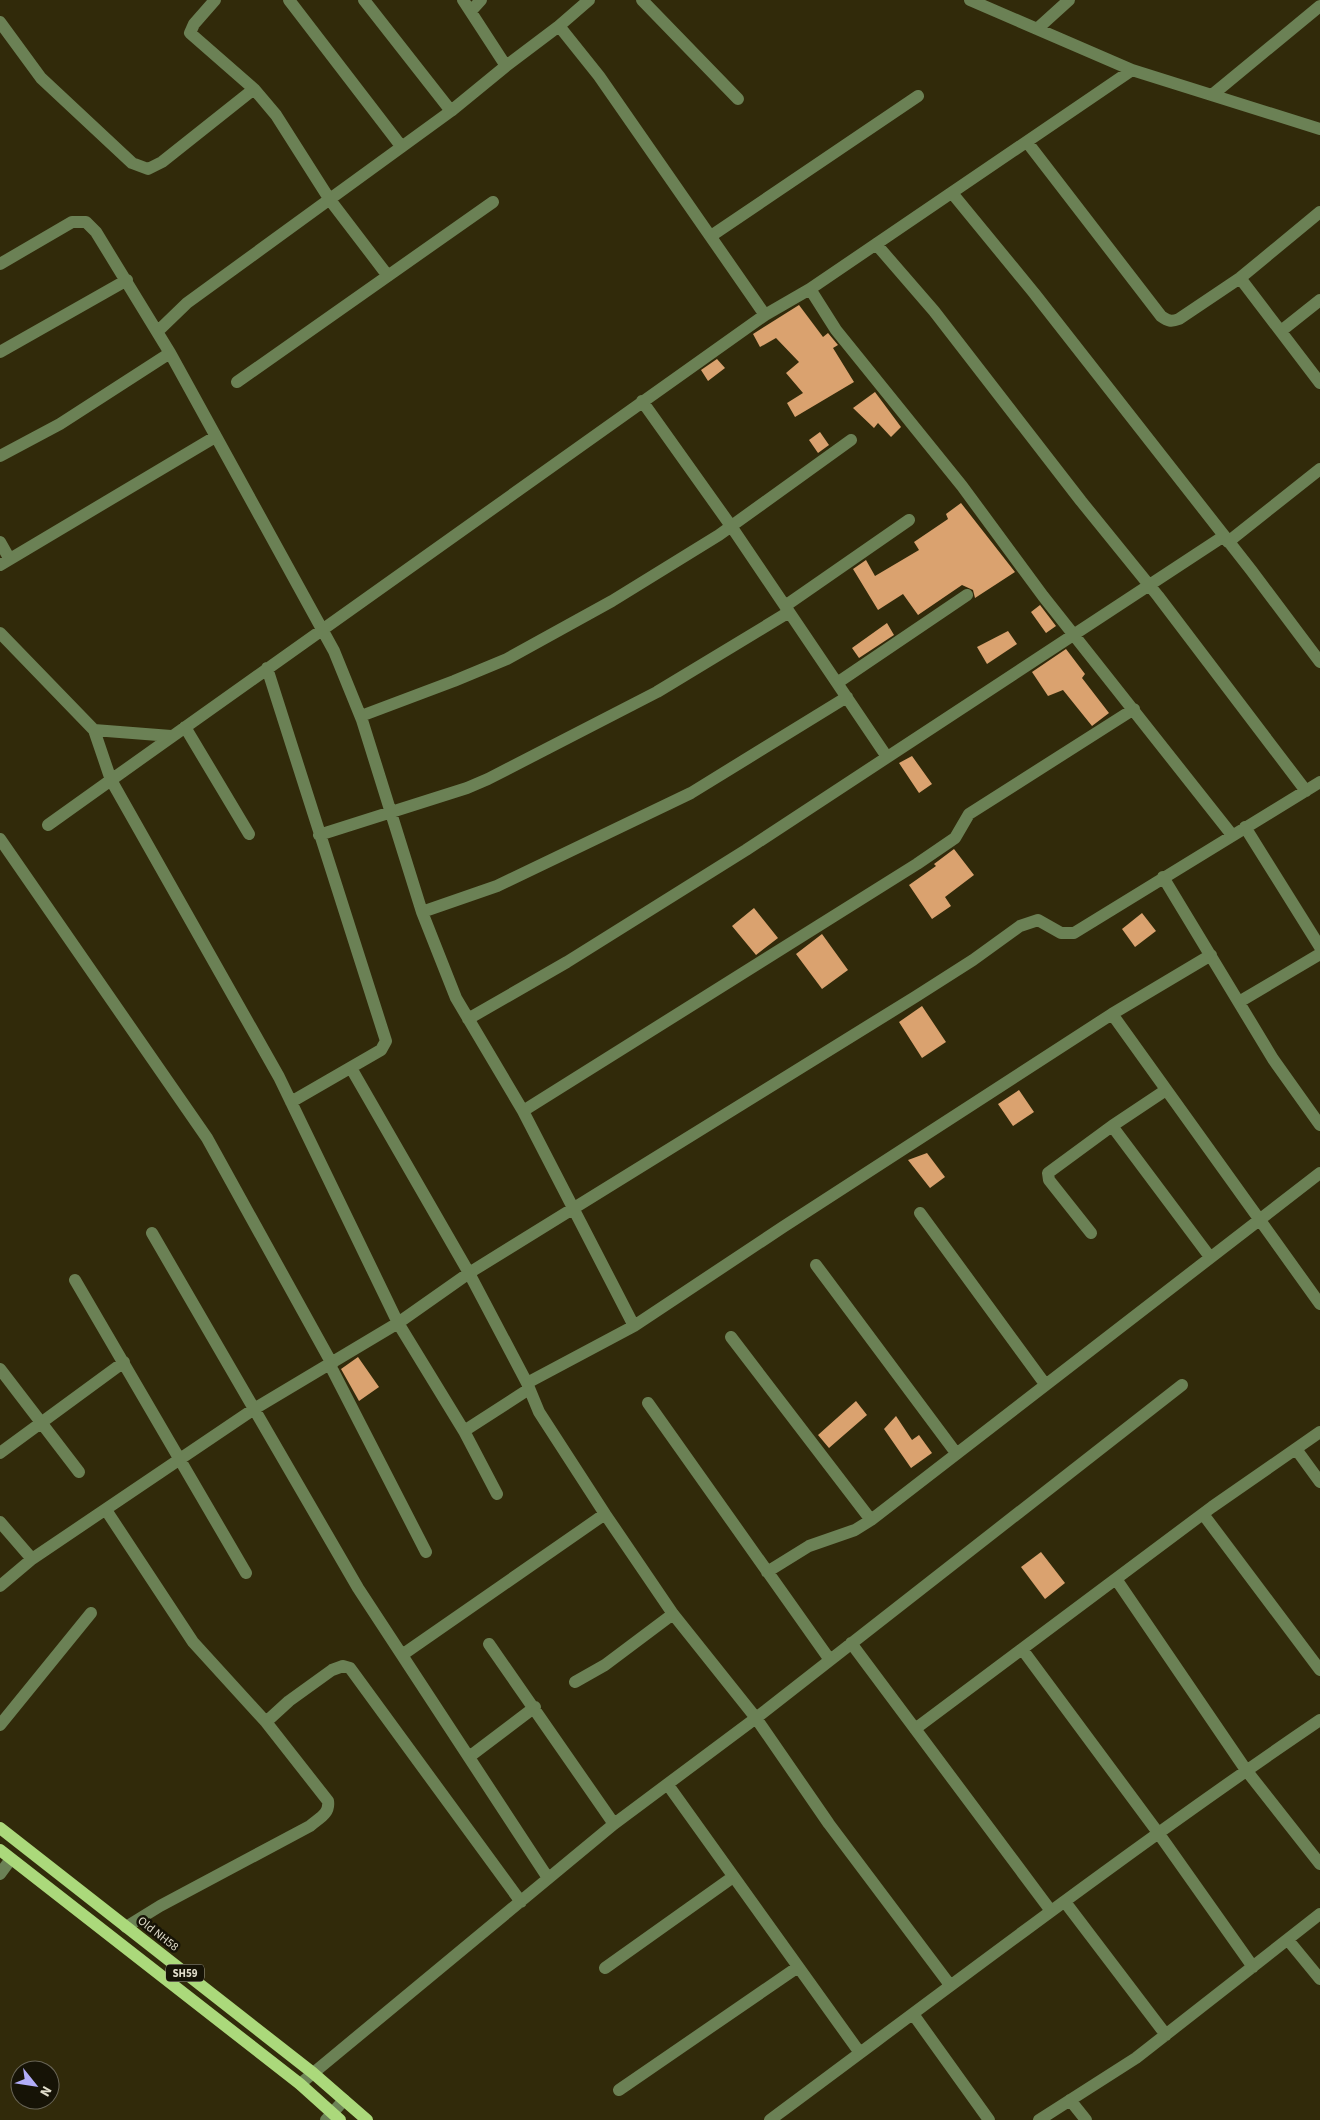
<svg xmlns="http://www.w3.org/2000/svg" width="1320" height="2120" font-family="'Source Sans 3',sans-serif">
  <rect width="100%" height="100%" fill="#312a0a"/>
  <path fill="#daa26f" d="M799,305l24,32 5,-4 10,12 -5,3 21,34 -59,35 -8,-14 16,-10 -17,-20 13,-11 -23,-24 -16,9 -7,-13z
    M717,359l8,9 -17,13 -7,-11z
    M875,392l26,35 -10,10 -13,-14 -4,5 -21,-20z
    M820,432l9,13 -11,8 -9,-13z
    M961,503l54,69 -40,26 -2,-8 -11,-5 -44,30 -15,-21 -25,16 -25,-41 13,-9 9,16 44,-26 -5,-8 34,-23 -2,-5z
    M1040,605l16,21 -10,7 -15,-21z
    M887,623l7,12 -35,23 -7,-10z
    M1008,631l9,13 -30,20 -10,-17z
    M1066,649l19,25 -3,4 27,35 -17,13 -29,-36 -15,6 -16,-24z
    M912,756l20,28 -13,9 -20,-30z
    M954,849l20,26 -29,22 6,9 -19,13 -23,-34 27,-19 -2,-2z
    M754,908l24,30 -22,17 -24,-29z
    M1142,913l14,18 -21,16 -13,-18z
    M822,934l26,36 -26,19 -26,-35z
    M922,1006l24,36 -24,16 -23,-36z
    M1019,1090l15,22 -21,14 -15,-22z
    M927,1153l18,24 -15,11 -22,-28z
    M358,1357l21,30 -20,14 -18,-32z
    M856,1401l11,14 -38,33 -11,-13z
    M896,1416l16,24 7,-5 13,18 -21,15 -27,-39z
    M1041,1552l24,31 -20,16 -24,-32z"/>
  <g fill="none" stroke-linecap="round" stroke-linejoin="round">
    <path stroke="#6b8155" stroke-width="12" d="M215,0l-21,24 -4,9 64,56
      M289,0l112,146
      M364,0l87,111
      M642,0l96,99
      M970,0l162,70 188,59
      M471,11l10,-11
      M0,22l41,56 91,85 16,6 14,-7 92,-73 22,26 54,85 58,76
      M559,26l40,50 166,239
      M1037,29l32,-29
      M506,66l53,-40 30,-26
      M1212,95l108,-89
      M1027,142l134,174c7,5 10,6 18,3l61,-41 80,-66
      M952,193l82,100 217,277 69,92
      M711,236l207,-140
      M876,244l58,67 147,190 77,95 148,195
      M0,264l72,-42h14l10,10 74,121 164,298 28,69 60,192 34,86 67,113 111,215
      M1240,278l80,105
      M810,289l26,41 126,156 81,110 189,239
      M1281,331l39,-31
      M157,332l30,-29 264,-192 55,-45 -43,-66
      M0,352l127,-72
      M237,382l256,-180
      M642,401l89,125 156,231
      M0,456l60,-32 110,-71
      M0,542l9,16
      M1228,542l92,-73
      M0,565l215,-128
      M785,606l124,-86
      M0,633l94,97 77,6
      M267,668l119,373 -5,9 -90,52
      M837,683l130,-88
      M361,716l93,-35 53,-22 105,-58 107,-66 132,-95
      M185,727l64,107
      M48,825l63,-45 -17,-50
      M1245,827l75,120
      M319,835l148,-47 21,-9 169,-87 132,-80
      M0,839l207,299 124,224 1,7 94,183
      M1163,877l110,182 47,66
      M422,912l75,-26 194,-93 156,-96
      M1239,1002l81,-48
      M1112,1014l208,290
      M468,1019l99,-57 179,-112 478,-314
      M351,1068l118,205 58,110 12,29 66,102 68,100 83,104 73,106 121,161
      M523,1111l394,-247 38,-26 14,-24 165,-105
      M1112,1126l98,131
      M920,1213l125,171
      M152,1233l206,355 190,290
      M1091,1233l-42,-53 -1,-7 64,-47 54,-36
      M816,1265l140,188
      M75,1280l171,293
      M731,1337l140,183
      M0,1369l79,103
      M527,1383l107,-57 149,-99 329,-213 99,-59
      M648,1403l182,257
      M464,1431l65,-42
      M1296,1449l24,33
      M0,1453l124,-91
      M497,1494l-33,-63 -66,-108 -119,-246 -168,-297 654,-465 45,-26 322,-219
      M106,1510l87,132 73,80 62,79c2,13 -9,17 -18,25l-150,80 -34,21
      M1203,1514l117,156
      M0,1522l32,37
      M767,1572l42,-26 46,-16 16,-10 449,-347
      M1116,1579l130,191 74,94
      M0,1586l32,-27 222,-150 144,-86 71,-50 446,-276 58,-37 47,-34 18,-6 23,13h13l246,-151
      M851,1643l200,268
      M489,1644l125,180
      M1022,1649l137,185 94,133
      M402,1655l203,-141
      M575,1682l30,-17 68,-51
      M266,1722l23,-21 43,-31 11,-4 7,2 171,234
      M0,1725l91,-112
      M915,1729l297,-222 108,-75
      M469,1757l66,-50
      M668,1785l192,268
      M0,1874l11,-15
      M1065,1902l101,133
      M1288,1940l32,39
      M605,1968l128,-91
      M913,2014l76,106
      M300,2084l314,-260 142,-106 426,-333
      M619,2090l179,-123
      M1070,2100l16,20
      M326,2120l18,-20
      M770,2120c182,-135 363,-273 550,-400
      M1039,2120l97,-62 184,-144"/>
    <path stroke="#abd97b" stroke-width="12" d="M0,1828l313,245 54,47
      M0,1850l300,234 40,36"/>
  </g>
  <g text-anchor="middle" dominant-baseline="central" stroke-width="5" stroke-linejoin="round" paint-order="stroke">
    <rect fill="#161306" stroke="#a5a191" stroke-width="1" x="166" y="1964.5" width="38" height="17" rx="4"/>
    <g font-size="11" font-weight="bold" fill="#e2decc">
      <text x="185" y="1973">SH59</text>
    </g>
    <g font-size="12" fill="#e2decc" stroke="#161306">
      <text transform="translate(158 1934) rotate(38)">Old NH58</text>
    </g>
  </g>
  <g transform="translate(35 2085) rotate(120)"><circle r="24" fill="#161306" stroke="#686455"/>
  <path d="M0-4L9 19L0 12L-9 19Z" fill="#b2adf9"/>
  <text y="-8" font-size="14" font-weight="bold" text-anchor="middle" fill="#e2decc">N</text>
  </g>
</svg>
